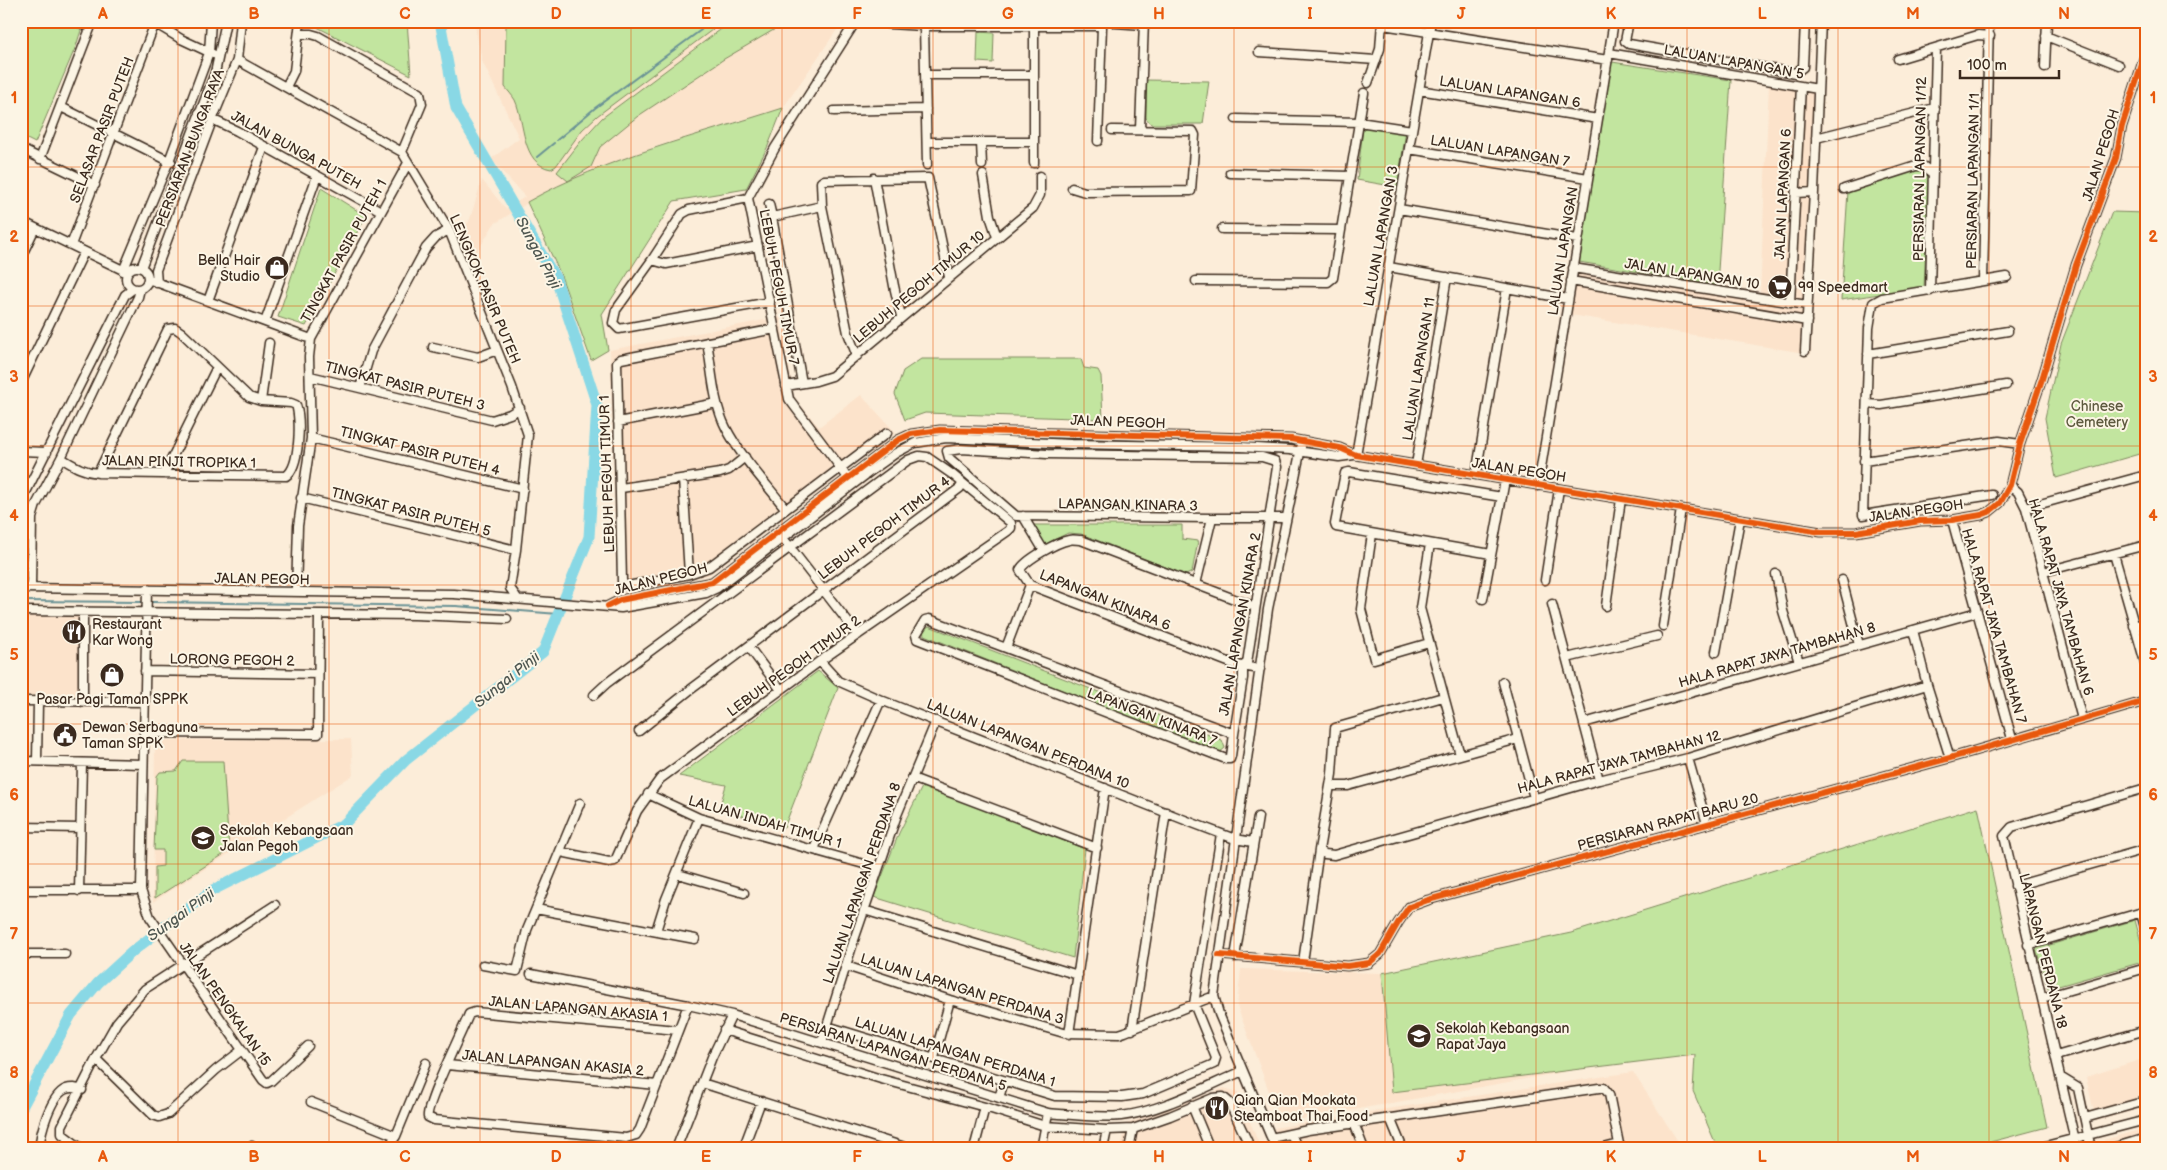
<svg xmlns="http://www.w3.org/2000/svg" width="2167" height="1170" font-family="'Balsamiq Sans',sans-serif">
  <rect width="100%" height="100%" fill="#fcedd9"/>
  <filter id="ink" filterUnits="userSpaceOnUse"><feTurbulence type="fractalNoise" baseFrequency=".02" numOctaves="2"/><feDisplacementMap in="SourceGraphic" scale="10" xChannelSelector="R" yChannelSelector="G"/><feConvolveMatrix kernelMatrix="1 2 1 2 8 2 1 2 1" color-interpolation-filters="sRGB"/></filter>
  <g filter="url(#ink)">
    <path fill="#fce3cb" d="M474,21h369l-60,87 -128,39 -106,43 -55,34 -25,41 -5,-16v-8l-5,-9 10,-10 13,-42 24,29 19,-12 -34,-38 28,-21 -37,-77z
      M1769,83l48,6 -6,265 -246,-40 8,-46 187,29z
      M780,317l14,81 25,29 42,-32 35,38 -188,142 -88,17 -10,-242z
      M21,615l59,1v80l-59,-1z
      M351,739l2,36 -200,127 2,-162z
      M1571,933l26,133 -300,54 -18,-2 -42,-112 4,-37 141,4z
      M2146,1058v49l-50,14 -10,-44z
      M1633,1072l50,77h-400l-9,-21 113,-19z
      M1224,1088l14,4 23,57h-140l5,-25z
      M2146,1128v21h-40l-2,-9z"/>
    <path fill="#c2e59f" stroke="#7e885e" d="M21,21h63l-8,25 -41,97 -14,-7z
      M315,21h92l4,54 -96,-49z
      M508,21h216l-127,95 -15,14 -26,36 -5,3c-30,-5 -26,-47 -36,-69 -3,-5 -7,-9 -10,-13l1,-61z
      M732,21h57l-65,38 -86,57 -38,31 -9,20 -23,14 -11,-9 24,-31 21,-23z
      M978,32l16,1 -1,30 -16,-1z
      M1612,62l119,18 -14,205 -138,-23z
      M1146,80l63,1 -6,43h-52l-5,-6z
      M783,108l-15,38 -22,43 -72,12 -72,113 6,36 -17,10 -31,-87 -33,-71c80,-45 170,-66 256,-94z
      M1370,126l36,5 -9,56 -40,-7 6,-51z
      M1915,169l10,2 4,6 -5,110 -83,13 7,-109z
      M321,188l45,28 -60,110 -28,-9z
      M2112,212l34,1v239l-90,26 -11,-60 16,-74z
      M921,359h160l3,9 14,2 3,6 2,43 -178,-6 -20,7 -10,-26 8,-23z
      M1034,525h148v14l16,2 -6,31 -6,3 -105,-41 -13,-1 -24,12z
      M929,626l293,114 3,8 -6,5 -295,-118 -1,-5z
      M818,671l20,17 -54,140 -65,-19 7,-24 -47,-9z
      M183,761h40l6,90 -74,47v-31l8,-1v-16h-9l3,-74 3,-4 16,-1z
      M923,785l162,64 -12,109 -199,-61 25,-64z
      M1978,807l69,320 -83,22h-246l-25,-58 2,-36 -303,37 -10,-119 189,-40z
      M2135,920l11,41 -98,28 -12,-40z"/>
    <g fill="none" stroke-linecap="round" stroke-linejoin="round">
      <path stroke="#6a9295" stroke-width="2" d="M557,140l38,-32 106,-78 5,-9
        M537,157l17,-14
        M21,601l120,1
        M152,602l304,4 102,8"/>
      <path stroke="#89d8e5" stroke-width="11" d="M21,1109l50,-94 27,-32 35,-32 78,-60 133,-67 62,-64 137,-108 46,-115 8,-132 -41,-126 -100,-171 -16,-87"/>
      <defs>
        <path id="minor" d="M76,21l14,7
          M871,21l18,3 35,2h178l-4,115
          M1629,21l-4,20 4,3 166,29 8,-6 2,-46
          M153,22l28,17 32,15
          M1115,23l29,2
          M1383,25l225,35
          M924,26l3,139
          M299,34h12l7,2 102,57 2,11 -20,48
          M2046,36l73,29
          M1259,52l117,8
          M1609,53l209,36
          M1898,59l80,-24 12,1
          M237,60l165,92 47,78 63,157 16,48 -12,115 -6,38 7,10
          M2045,67l2,-46
          M926,75h108
          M1368,83l12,-34 2,-27
          M286,87l8,-16 6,-50
          M1419,90l179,29
          M61,107l110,55
          M834,111l92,-2
          M199,113l38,18 144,80
          M1236,119l123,3 53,8
          M1140,129l4,-108
          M1816,138l119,-30
          M927,142h107
          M981,142l1,23
          M21,149l74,36
          M1409,149l179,29
          M40,159l53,-138
          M1034,163v-136
          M1230,173l119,3
          M983,175l7,41 7,21
          M874,178l20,108 7,30
          M1072,188l13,4 106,-1 4,-56 -2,-4 -81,-1
          M1844,189l72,-23h7l9,7
          M1796,193l18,-1
          M748,198l-59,12 -7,4 -30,46 -36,50 -3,13 6,6 151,-27
          M769,204l3,13
          M1399,209l178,30
          M21,221l106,51
          M1222,229l118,1
          M71,245l84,-222
          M21,257l14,-29
          M652,260l14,4 92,-18
          M1389,267l179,32
          M126 278a11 11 0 1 1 22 0a11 11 0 1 1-22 0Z
          M141,268l74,-195 11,-52
          M1573,268l234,37
          M123,271l46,-110 40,-108 2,-32
          M148,279l163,60
          M1196,281l132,1 5,-4 31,-185
          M1571,281l236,40
          M1983,281l6,-260
          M157,283l-1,-13 57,-152 24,-58 4,-39
          M1930,291l6,-243
          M208,301l56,-154
          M1790,303l11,-217
          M265,322l52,-146
          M775,329l-154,30 -4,3 5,219 2,3 4,2 61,-12 20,-7 178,-134
          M707,342c5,27 6,61 19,86 15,29 39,54 59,80
          M433,347l45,10 19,-7
          M1805,351l9,-159 7,-171
          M1868,354l140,-23
          M857,356l-9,-23 -26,-127 -1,-24 3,-2 104,-2 21,99
          M310,376l182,44 18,-6 10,-6
          M21,383l63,-131
          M802,383l-30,-166 50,-11
          M786,386l30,-5 16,-5 201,-168 7,-13v-19
          M360,388l11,-37 55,-103 10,-11 13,-7
          M261,401l8,-58
          M1867,404l14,1 125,-20
          M618,422l99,-19
          M311,438l212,51
          M21,451l26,1
          M1356,455l75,-434
          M61,458c12,7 22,14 37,15l188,3c14,-9 15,-57 10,-71l-5,-2 -30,-2 -12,-4 -68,-65 -6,-4 -7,1 -70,144
          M1864,461l135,-20 21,3
          M1416,465l31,-188
          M164,474l53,-107
          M1476,475l31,-187
          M683,479l6,95
          M849,479l-60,-80 -41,-201 27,-50 81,-127
          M2010,485l8,7 8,16 56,211
          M1538,486l76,-465
          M621,488l99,-15 9,-3 16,-13
          M1992,495l-129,20 6,-187 4,-25 9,-5 125,-21
          M301,498l215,52
          M21,502l104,-207 8,-6
          M2026,508l120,-33
          M1023,516l21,35
          M1952,520l60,219
          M783,533v5l75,97
          M1372,534l-11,75 13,50 55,-16
          M1430,544l-10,64 40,147
          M1491,554l-155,-27 -1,-3 10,-51 4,-1 153,25
          M2114,554l32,112
          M2043,572l103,-27
          M1776,574l7,37 16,51
          M1545,580l14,-91
          M1842,580l17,65
          M1196,584l16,-66
          M21,588l433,6 167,14 85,-15 11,-5 151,-115 28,-20 19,-10 31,-5 125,6 170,3 49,3 49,7 15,-2
          M31,588l1,-70 4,-13 25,-47 77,-161 2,-8
          M147,589l-6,301 9,27 113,163 4,3 4,-2 37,-35
          M296,592l2,-66 13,-88 -2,-81 2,-18 97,-176
          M1483,599l22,-119
          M1552,604l47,176
          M608,606l12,-6 92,-18 186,-142 13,-6 29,-4 351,9 49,9 16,7 465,77h35l64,-11 32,-1 29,-5 8,-3 11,-9 10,-18 10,-41 22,-65 34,-114 40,-107 6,-32 24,-74
          M1606,606l15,-107
          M1255,607l-174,-67c-4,0 -9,-1 -12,0 -12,2 -44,20 -49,30l10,15 206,80 24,4
          M21,611l394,4 92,4
          M83,612v90
          M929,619l305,115 -3,22 -1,3h-4l-309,-120 -1,-4 9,-15z
          M1663,626l18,-117
          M2134,626l12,-3
          M1913,630l14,55 23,73
          M749,647l32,43
          M1006,648l24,-63
          M1716,652l24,-133
          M1567,658l90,-22
          M820,661l18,20 43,19 314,124 40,15 18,3
          M145,671l173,3
          M1503,682l31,116
          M21,701l124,1
          M1584,723l393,-111
          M639,731l51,-41 270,-202 2,-4
          M144,733l174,1 1,-120
          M1234,734l9,-56v-12l4,-3 30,-196 -2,-6 -13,-4 -215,-3 -86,-5 -14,2 2,7 67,58 196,2c24,0 49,0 73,0
          M1688,758l19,66
          M21,761l122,3
          M37,761l1,-59
          M912,778l185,70
          M1330,786h18l170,-47
          M648,794l51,24 179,50
          M21,827l59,1
          M814,849l67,-149
          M1319,850l6,4 9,1 265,-75 89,-22 239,-73
          M561,852l48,10 6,-1 22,-50 23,-32 160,-118 188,-130 3,-3v-5l-58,-48 -26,-18 -8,-1 -11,4 -301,223 -13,12
          M678,874l66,19
          M2015,886l131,-37
          M21,890h120
          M79,891l3,-128
          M536,909l159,30
          M864,910l214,65
          M2141,913l5,18
          M656,931l10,-32 33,-81
          M2028,945l118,-34
          M21,954h44
          M1219,955l128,11 22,-3 11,-9 18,-31 11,-16 19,-7 522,-142 196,-57
          M1235,957l23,-140
          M1303,962l16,-112 13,-76 3,-46 108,-31
          M483,965l34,6 10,-41 53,-127
          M846,966l104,34 114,33 55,1 6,-2 89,-36
          M531,974l157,31 44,10 316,98c24,2 49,5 73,3 39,-4 86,-30 122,-45
          M2042,998l104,-30
          M827,1026l228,70 67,1 21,-3 71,-30 2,-6 -22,-54 27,-170
          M678,1030l-203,-18 -6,2c-6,16 -44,92 -41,103l6,3 192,18 10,-3 4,-6c16,-42 32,-83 48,-124
          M724,1030l157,49 104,28 60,19 62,4 26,-1 37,-13 43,-18 10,-1 6,5 22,47
          M1132,1030l34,-218
          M1069,1034l36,-246
          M822,1042l32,-102 43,-125 39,-94
          M242,1050l-26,20 -48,44 -9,3 -6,-2 -57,-56 21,-37 28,-33 130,-84
          M2056,1056l90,-26
          M934,1058l16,-58
          M447,1065l210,20
          M2060,1077l18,11 13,61
          M702,1083l209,66
          M999,1098l5,-17
          M311,1102l85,34
          M1192,1106l18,43
          M1390,1118l13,31
          M2085,1118l61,-17
          M1354,1123l10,26
          M1291,1134l7,15
          M1271,1138l37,-8 291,-42h5l5,6 10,50 4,5
          M40,1149c-1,-15 11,-54 26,-60 6,-2 10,-1 16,1
          M82,1149l-20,-15v-8l34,-67
          M250,1149l2,-3
          M387,1149l9,-13 30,-73
          M676,1149l36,-92 20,-42
          M743,1149l18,-48
          M974,1149l11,-42
          M1041,1149l7,-36
          M1103,1149l4,-19
          M1129,1149l4,-20
          M1276,1149l-57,-135 -5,-18 54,-387 33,-161
          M1600,1149l19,-5
          M2034,1149l112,-29
          M2077,1149l-73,-313 8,-9 134,-39
          M2109,1149l37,-11"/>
      </defs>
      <use href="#minor" stroke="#3b2a1e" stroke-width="11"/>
      <use href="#minor" stroke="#fcf5e5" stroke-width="8"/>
      <defs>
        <path id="cycleway" d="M608,606l12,-6 92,-18 186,-142 13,-6 29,-4 351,9 49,9 16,7 465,77h35l64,-11 32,-1 29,-5 8,-3 11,-9 10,-18 10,-41 22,-65 34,-114 40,-107 6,-32 24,-74
          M1219,955l128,11 22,-3 11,-9 18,-31 11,-16 19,-7 522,-142 196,-57"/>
      </defs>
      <use href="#cycleway" stroke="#fcf5e5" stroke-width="9"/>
      <use href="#cycleway" stroke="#e8590c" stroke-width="6"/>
    </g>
  </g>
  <path fill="none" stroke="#e8590c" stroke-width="1" stroke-opacity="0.55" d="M178,21v1128M329,21v1128M480,21v1128M631,21v1128M782,21v1128M933,21v1128M1084,21v1128M1234,21v1128M1385,21v1128M1536,21v1128M1687,21v1128M1838,21v1128M1989,21v1128M21,167h2125M21,306h2125M21,446h2125M21,585h2125M21,724h2125M21,864h2125M21,1003h2125"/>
  <defs>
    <symbol id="shop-disc" viewBox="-11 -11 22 22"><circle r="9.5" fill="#3b2a1e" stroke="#fcf5e5"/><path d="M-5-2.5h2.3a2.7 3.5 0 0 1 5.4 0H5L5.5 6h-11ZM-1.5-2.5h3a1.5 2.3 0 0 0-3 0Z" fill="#fff"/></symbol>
    <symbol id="supermarket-disc" viewBox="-11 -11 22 22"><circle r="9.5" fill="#3b2a1e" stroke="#fcf5e5"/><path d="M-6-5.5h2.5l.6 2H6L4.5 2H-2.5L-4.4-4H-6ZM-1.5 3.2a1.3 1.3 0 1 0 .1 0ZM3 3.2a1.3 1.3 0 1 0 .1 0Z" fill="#fff"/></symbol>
    <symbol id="restaurant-disc" viewBox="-11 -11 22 22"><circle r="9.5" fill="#3b2a1e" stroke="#fcf5e5"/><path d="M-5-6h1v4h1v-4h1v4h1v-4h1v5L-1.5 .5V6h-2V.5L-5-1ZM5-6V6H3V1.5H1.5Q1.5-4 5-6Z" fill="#fff"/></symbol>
    <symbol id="civic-disc" viewBox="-11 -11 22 22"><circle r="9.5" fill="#3b2a1e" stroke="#fcf5e5"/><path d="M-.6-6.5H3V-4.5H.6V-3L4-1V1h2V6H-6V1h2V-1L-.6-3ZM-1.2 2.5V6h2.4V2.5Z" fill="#fff"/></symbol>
    <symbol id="school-disc" viewBox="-11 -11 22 22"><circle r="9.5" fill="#3b2a1e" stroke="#fcf5e5"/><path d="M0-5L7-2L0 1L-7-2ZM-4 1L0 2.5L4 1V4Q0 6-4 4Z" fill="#fff"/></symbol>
  </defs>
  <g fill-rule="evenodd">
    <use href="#shop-disc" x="263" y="254" width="28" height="28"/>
    <use href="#supermarket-disc" x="1766" y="273" width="28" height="28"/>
    <use href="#restaurant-disc" x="60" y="618" width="28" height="28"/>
    <use href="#shop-disc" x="98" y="661" width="28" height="28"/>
    <use href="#civic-disc" x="51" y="721" width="28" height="28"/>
    <use href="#school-disc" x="189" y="824" width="28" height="28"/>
    <use href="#school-disc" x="1405" y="1022" width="28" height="28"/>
    <use href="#restaurant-disc" x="1203" y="1094" width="28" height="28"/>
  </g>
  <g text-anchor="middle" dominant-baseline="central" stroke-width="4" stroke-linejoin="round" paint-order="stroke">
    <g font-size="14" fill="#3b2a1e" stroke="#fcf5e5">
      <text transform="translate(1734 62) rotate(10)">LALUAN LAPANGAN 5</text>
      <text transform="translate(1510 92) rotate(9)">LALUAN LAPANGAN 6</text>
      <text transform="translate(102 130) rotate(-69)">SELASAR PASIR PUTEH</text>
      <text transform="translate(190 148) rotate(-69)">PERSIARAN BUNGA RAYA</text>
      <text transform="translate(296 150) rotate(29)">JALAN BUNGA PUTEH</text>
      <text transform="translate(1500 151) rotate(9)">LALUAN LAPANGAN 7</text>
      <text transform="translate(2101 155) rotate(-73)">JALAN PEGOH</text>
      <text transform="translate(1920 169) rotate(-89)">PERSIARAN LAPANGAN 1/12</text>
      <text transform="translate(1973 181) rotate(-89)">PERSIARAN LAPANGAN 1/1</text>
      <text transform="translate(1783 194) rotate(-87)">JALAN LAPANGAN 6</text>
      <text transform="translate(1381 236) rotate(-80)">LALUAN LAPANGAN 3</text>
      <text transform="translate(344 251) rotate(-61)">TINGKAT PASIR PUTEH 1</text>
      <text transform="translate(1563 251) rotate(-81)">LALUAN LAPANGAN</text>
      <text transform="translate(1692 274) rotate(9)">JALAN LAPANGAN 10</text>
      <text transform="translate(779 287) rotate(79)">LEBUH PEGUH TIMUR 7</text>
      <text transform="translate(919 287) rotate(-40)">LEBUH PEGOH TIMUR 10</text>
      <text transform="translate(485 289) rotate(67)">LENGKOK PASIR PUTEH</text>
      <text transform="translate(1419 369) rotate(-81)">LALUAN LAPANGAN 11</text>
      <text transform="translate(405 386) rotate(14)">TINGKAT PASIR PUTEH 3</text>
      <text transform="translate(1118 422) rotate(2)">JALAN PEGOH</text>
      <text transform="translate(420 451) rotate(14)">TINGKAT PASIR PUTEH 4</text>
      <text transform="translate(179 462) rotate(1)">JALAN PINJI TROPIKA 1</text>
      <text transform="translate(1519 470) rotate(9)">JALAN PEGOH</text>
      <text transform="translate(607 474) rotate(-92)">LEBUH PEGUH TIMUR 1</text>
      <text transform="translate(1128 505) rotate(1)">LAPANGAN KINARA 3</text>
      <text transform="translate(1916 511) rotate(-8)">JALAN PEGOH</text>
      <text transform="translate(411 512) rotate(14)">TINGKAT PASIR PUTEH 5</text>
      <text transform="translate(884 528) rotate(-37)">LEBUH PEGOH TIMUR 4</text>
      <text transform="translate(262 579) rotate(1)">JALAN PEGOH</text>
      <text transform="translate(661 579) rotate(-14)">JALAN PEGOH</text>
      <text transform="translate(2061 597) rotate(74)">HALA RAPAT JAYA TAMBAHAN 6</text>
      <text transform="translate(1105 600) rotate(22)">LAPANGAN KINARA 6</text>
      <text transform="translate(1240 624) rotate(-80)">JALAN LAPANGAN KINARA 2</text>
      <text transform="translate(1994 626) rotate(74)">HALA RAPAT JAYA TAMBAHAN 7</text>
      <text transform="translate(1777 655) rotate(-16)">HALA RAPAT JAYA TAMBAHAN 8</text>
      <text transform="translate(232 660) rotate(1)">LORONG PEGOH 2</text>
      <text transform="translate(794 666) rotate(-36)">LEBUH PEGOH TIMUR 2</text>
      <text transform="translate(1152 717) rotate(21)">LAPANGAN KINARA 7</text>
      <text transform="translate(1028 744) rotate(22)">LALUAN LAPANGAN PERDANA 10</text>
      <text transform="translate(1619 762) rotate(-15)">HALA RAPAT JAYA TAMBAHAN 12</text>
      <text transform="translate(765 822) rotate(16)">LALUAN INDAH TIMUR 1</text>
      <text transform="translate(1668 822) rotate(-15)">PERSIARAN RAPAT BARU 20</text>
      <text transform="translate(862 883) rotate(-71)">LALUAN LAPANGAN PERDANA 8</text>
      <text transform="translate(2043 951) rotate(76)">LAPANGAN PERDANA 18</text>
      <text transform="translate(962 989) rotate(17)">LALUAN LAPANGAN PERDANA 3</text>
      <text transform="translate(225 1004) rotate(55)">JALAN PENGKALAN 15</text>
      <text transform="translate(578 1009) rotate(5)">JALAN LAPANGAN AKASIA 1</text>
      <text transform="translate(893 1052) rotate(17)">PERSIARAN LAPANGAN PERDANA 5</text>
      <text transform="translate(955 1052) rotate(17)">LALUAN LAPANGAN PERDANA 1</text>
      <text transform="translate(553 1063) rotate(5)">JALAN LAPANGAN AKASIA 2</text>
    </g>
    <g font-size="14" fill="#3b2a1e" stroke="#fcf5e5" text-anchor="start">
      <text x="260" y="260" text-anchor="end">Bella Hair<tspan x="260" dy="16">Studio</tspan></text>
      <text x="1798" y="287">99 Speedmart</text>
      <text x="92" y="624">Restaurant<tspan x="92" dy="16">Kar Wong</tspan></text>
      <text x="112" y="699" text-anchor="middle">Pasar Pagi Taman SPPK</text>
      <text x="82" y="727">Dewan Serbaguna<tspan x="82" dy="16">Taman SPPK</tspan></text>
      <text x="220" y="830">Sekolah Kebangsaan<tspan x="220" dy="16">Jalan Pegoh</tspan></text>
      <text x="1436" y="1028">Sekolah Kebangsaan<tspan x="1436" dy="16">Rapat Jaya</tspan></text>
      <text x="1234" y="1100">Qian Qian Mookata<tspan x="1234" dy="16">Steamboat Thai Food</tspan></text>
    </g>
    <g font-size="14" fill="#5d593e" stroke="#fcf5e5">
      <text x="2097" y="406">Chinese<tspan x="2097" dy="16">Cemetery</tspan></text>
    </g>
    <g font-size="15" font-style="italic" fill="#4e5650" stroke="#fcf5e5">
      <text transform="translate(538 253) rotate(62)">Sungai Pinji</text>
      <text transform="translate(507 680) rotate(-39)">Sungai Pinji</text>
      <text transform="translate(181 915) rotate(-36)">Sungai Pinji</text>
    </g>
  </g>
  <rect width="2167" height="1170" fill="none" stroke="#fcf5e5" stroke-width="55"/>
  <path d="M1960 70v8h99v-8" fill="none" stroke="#3b2a1e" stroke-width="2.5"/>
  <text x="1967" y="70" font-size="15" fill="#3b2a1e" stroke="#fcf5e5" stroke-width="4" paint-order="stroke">100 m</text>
  <rect x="28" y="28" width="2112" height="1114" fill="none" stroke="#e8590c" stroke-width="2"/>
  <g font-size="16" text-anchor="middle" font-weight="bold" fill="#e8590c">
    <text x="103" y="19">A</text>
    <text x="254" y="19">B</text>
    <text x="405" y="19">C</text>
    <text x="556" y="19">D</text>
    <text x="706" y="19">E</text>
    <text x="857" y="19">F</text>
    <text x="1008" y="19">G</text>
    <text x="1159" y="19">H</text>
    <text x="1310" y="19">I</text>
    <text x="1461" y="19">J</text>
    <text x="1611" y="19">K</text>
    <text x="1762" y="19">L</text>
    <text x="1913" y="19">M</text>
    <text x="2064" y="19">N</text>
    <text x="14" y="103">1</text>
    <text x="2153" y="103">1</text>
    <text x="14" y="242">2</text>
    <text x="2153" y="242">2</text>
    <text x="14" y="382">3</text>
    <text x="2153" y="382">3</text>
    <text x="14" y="521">4</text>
    <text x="2153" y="521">4</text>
    <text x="14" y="660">5</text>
    <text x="2153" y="660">5</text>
    <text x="14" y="800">6</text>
    <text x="2153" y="800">6</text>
    <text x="14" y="939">7</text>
    <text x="2153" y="939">7</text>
    <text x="14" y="1078">8</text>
    <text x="2153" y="1078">8</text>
    <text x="103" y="1162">A</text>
    <text x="254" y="1162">B</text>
    <text x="405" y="1162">C</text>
    <text x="556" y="1162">D</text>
    <text x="706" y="1162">E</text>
    <text x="857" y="1162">F</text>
    <text x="1008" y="1162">G</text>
    <text x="1159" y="1162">H</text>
    <text x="1310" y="1162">I</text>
    <text x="1461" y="1162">J</text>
    <text x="1611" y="1162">K</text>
    <text x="1762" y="1162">L</text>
    <text x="1913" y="1162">M</text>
    <text x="2064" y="1162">N</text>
  </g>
</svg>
